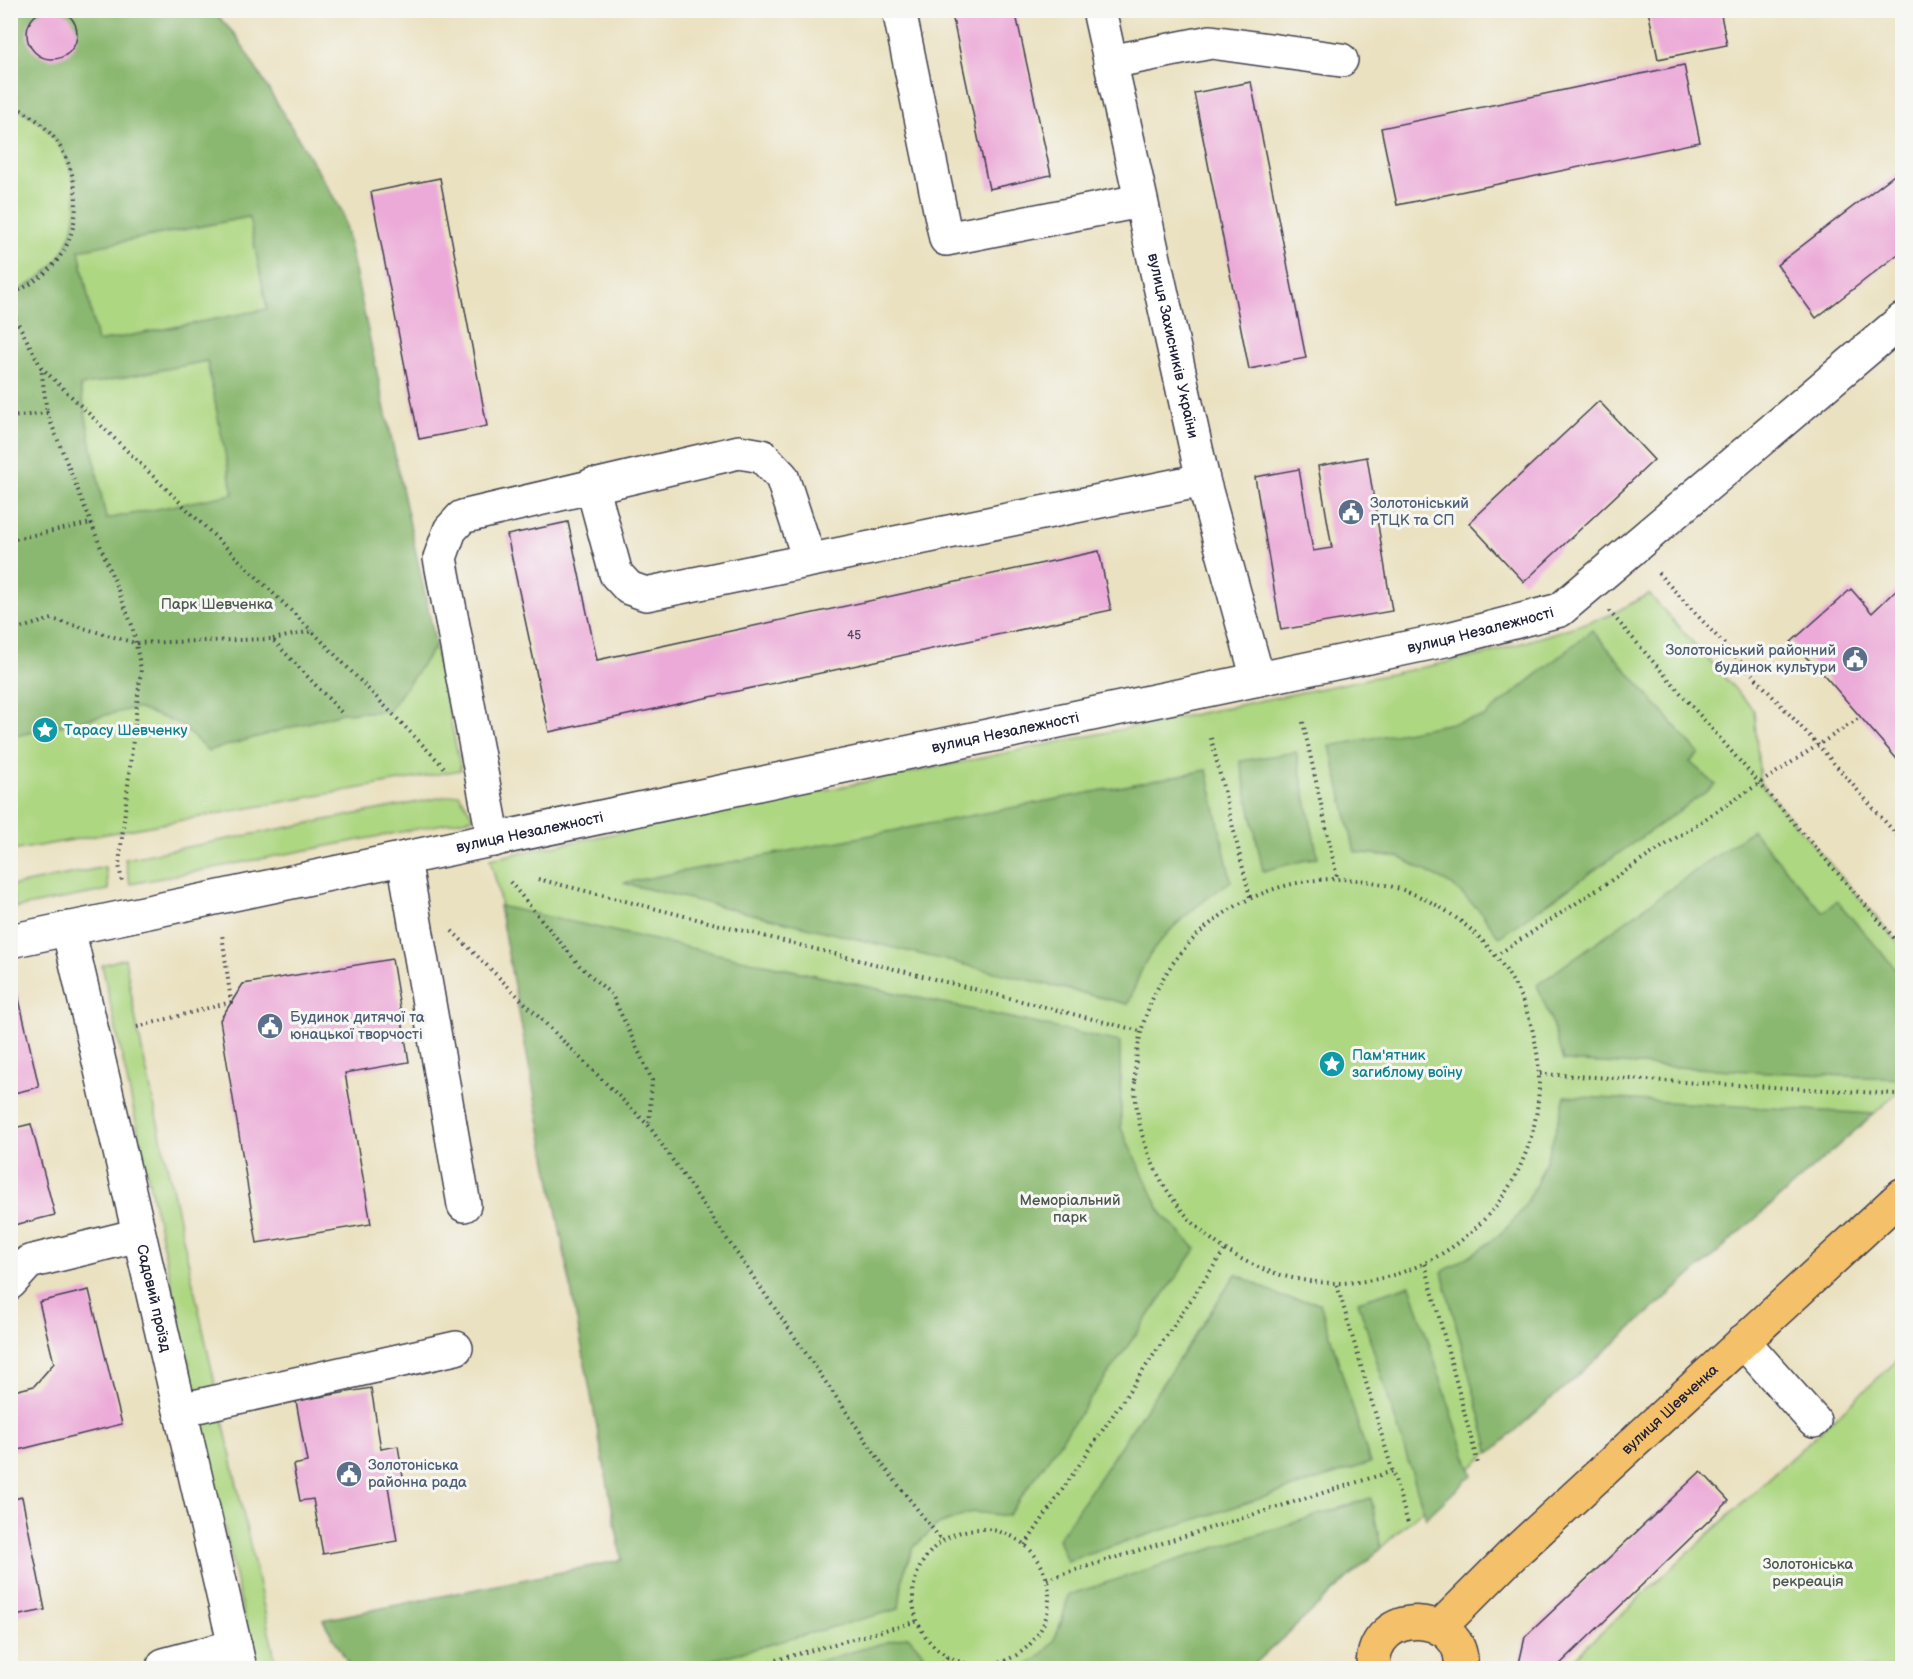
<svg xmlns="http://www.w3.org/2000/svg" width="1913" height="1679" font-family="'Balsamiq Sans',sans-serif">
  <rect width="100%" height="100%" fill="#f6f6f2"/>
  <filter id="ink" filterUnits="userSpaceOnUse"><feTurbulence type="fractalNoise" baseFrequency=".0167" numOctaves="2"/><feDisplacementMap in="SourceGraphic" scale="12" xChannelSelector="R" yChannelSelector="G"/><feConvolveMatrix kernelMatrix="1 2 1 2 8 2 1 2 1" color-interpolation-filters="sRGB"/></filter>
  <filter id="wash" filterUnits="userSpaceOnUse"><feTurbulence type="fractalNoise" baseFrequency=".008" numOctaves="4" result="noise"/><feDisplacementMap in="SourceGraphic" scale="24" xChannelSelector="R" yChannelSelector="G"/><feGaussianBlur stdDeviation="1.35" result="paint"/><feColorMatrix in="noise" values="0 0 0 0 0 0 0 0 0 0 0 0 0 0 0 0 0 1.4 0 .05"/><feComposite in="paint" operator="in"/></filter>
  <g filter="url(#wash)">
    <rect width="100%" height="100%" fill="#eae1c0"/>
    <path fill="#aed782" stroke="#687c5e" stroke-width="1.5" d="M11,11h202l24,26 151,385 73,348 -450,81z
      M1649,594l105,116 6,73 142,164v142l-494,434 -158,145h-899l-28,-48 299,-60 -125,-675 -7,-26 993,-204 125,-39z
      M459,794l15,24 -344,66 -5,-25z
      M105,867l4,23 -94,18 -4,-22z
      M125,958l12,69 140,641h-22l-153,-703z
      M1902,1356v312h-339z"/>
    <path fill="#8ab870" stroke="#566d56" stroke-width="1.5" fill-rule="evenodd" d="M11,10l202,1 24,26 105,174 94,434 -47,66 -47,2 -134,38 -30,-28 -42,-15 -125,29v-442c19,-10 38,-21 50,-40 29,-45 14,-109 -30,-139 -7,-4 -13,-9 -20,-11zM249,217l18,92 -170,33 -18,-92zM207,361l26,133 -127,25 -26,-133z
      M1592,630l107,124 -9,8 26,23 -217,152 -19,-26 -28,-26 -53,-28 -44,-5 -25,-106 154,-29z
      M1296,752l22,105 -55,14 -23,-110z
      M1207,770l24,111c-31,22 -65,47 -85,80 -7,13 -12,29 -18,43l-505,-121z
      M1752,830l71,82 14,-11 65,75v103l-339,-18 -12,-41 -14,-35z
      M499,906l621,136 1,86 41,86 34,35 -188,267 -35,-4 -37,14 -23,22 -10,28 -4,33 -215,59h-333l-28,-48 299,-60z
      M1565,1096l309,18 -384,339 -48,-181c26,-15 52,-29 72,-52 26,-30 41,-86 51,-124z
      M1236,1274l46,23 38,6 50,160 -303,98 -9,-22z
      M1410,1285l62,190 -46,43 -68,-217z
      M1371,1498l10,50 -131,120h-230c33,-13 42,-40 48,-73z
      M908,1636l15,17 -10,15h-118z"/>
    <g id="blocks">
      <path fill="#ecaad8" d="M27 34a25 25 0 1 1 50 0a25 25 0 1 1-50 0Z
        M951,10h64l36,165 -62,14z
        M1648,10h72l7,35 -69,14z
        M1684,65l16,77 -303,63 -16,-77z
        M1251,82l55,276 -57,11 -55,-276z
        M1902,169v82l-86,67 -39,-53z
        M440,178l47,248 -68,13 -48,-247z
        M1599,401l55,59 -130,122 -55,-59z
        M1367,457l25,154 -111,19 -26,-153 44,-8 14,82 19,-3 -14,-82z
        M568,522l29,138 502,-109 12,59 -562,122 -42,-197z
        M1902,584v181l-77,-89 -34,-34 60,-53 21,24z
        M392,959l17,103 -64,11 26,151 -114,19 -37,-223 23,-36z
        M17,990l22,97 -29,7v-103z
        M31,1124l24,91 -45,11v-97z
        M89,1290l33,134 -112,28v-60l24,-6 20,-23 -15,-61z
        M371,1388l10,61 17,-3 6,37 -16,3 9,55 -74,13 -10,-55 -13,2 -7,-36 14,-3 -11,-61z
        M1701,1471l28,30 -173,167h-38l7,-31z
        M22,1497l23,113 -35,7v-117z"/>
    </g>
  </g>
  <g filter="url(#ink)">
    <use href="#blocks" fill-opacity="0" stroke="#403f4f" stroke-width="1.5"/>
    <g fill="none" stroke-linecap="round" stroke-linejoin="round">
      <defs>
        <g id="minor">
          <path d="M899,10l47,229 194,-38"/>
          <path id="s1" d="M1099,10l104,470 55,199"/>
          <path d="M1110,62l101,-20 130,18"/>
          <path d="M592,485l24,89 13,14 17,6 557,-114"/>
          <path d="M494,840l-54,-282 10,-28 12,-13 277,-65 23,4 20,21 27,82"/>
          <path d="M404,859l60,346"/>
          <path id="s2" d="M68,928l172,740"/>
          <path id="s3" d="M10,941l1435,-301 115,-30 342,-290"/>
          <path d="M10,1283l19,-21 110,-27"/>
          <path d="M1743,1341l71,80"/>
          <path d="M180,1410l276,-62"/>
          <path d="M163,1668l1,-3 71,-19"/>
        </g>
        <g id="major">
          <path id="s4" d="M1439,1628l73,-73 390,-360"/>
          <path d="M1373,1668c-1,-64 93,-57 88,0"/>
        </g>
      </defs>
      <use href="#minor" stroke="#403f4f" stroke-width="36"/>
      <use href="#major" stroke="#403f4f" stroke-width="36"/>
      <path stroke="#403f4f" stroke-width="4" stroke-dasharray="1.5 4.5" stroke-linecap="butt" d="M10,105c8,2 14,7 21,11 44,30 59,94 30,139 -12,19 -31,30 -51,40
        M10,308l31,59 6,46
        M41,367l271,264
        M10,417l37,-4 85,212 9,44 -22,195 3,19
        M10,540l81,-17
        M1658,573l160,172 84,96
        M1609,611l293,336
        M10,631l42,-12 83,24 137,-4 70,74
        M273,639l39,-8 132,136
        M1303,722l34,155
        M1211,738l39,159
        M1135 1081a202 202 0 1 1 404 0a202 202 0 1 1-404 0Z
        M538,879l602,152
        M510,882l70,84 32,29 40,85 -3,45
        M452,931l197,195 236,342 57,73
        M1500,953l361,-236
        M137,1027l94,-25 -9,-68
        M1540,1074l357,20
        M1425,1264l53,200
        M1337,1285l71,238
        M913 1597a68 68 0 1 1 136 0a68 68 0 1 1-136 0Z
        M1025,1545l199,-294
        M1047,1579l346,-108
        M747,1668l171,-47
        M939,1668l9,-12"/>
      <use href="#minor" stroke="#fff" stroke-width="33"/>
      <use href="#major" stroke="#f4c16a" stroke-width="33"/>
    </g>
  </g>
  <defs>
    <symbol id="civic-disc" viewBox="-11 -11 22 22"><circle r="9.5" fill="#5c6f8a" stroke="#f6f6f2"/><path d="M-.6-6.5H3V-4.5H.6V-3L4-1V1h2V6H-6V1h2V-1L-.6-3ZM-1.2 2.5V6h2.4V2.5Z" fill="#fff"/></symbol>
    <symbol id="sight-disc" viewBox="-11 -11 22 22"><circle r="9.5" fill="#0f9aa8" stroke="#f6f6f2"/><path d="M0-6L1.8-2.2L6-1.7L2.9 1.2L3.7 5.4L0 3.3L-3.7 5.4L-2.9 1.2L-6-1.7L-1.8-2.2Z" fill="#fff"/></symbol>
  </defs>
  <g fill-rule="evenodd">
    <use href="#civic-disc" x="1336" y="497" width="30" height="30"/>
    <use href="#civic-disc" x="1840" y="644" width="30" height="30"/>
    <use href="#sight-disc" x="30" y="715" width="30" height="30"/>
    <use href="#civic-disc" x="255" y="1011" width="30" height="30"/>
    <use href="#sight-disc" x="1317" y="1049" width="30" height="30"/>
    <use href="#civic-disc" x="334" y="1459" width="30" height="30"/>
  </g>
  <g text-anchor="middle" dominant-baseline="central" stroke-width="6" stroke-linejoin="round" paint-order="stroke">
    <g font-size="12" fill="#544462">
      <text x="854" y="635">45</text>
    </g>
    <g font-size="15" fill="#22223b" stroke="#f6f6f2">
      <text stroke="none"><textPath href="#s1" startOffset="344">вулиця Захисників України</textPath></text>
      <text stroke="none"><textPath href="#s3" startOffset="1503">вулиця Незалежності</textPath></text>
      <text stroke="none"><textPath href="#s3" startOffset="1017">вулиця Незалежності</textPath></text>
      <text stroke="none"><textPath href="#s3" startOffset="531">вулиця Незалежності</textPath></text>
      <text stroke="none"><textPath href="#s2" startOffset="380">Садовий проїзд</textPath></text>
      <text stroke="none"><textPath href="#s4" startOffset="318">вулиця Шевченка</textPath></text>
    </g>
    <g font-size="15" fill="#4e5e75" stroke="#f6f6f2" text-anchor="start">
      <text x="1370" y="503">Золотоніський<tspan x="1370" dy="17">РТЦК та СП</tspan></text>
      <text x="1836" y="650" text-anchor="end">Золотоніський районний<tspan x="1836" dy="17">будинок культури</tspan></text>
      <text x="290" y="1017">Будинок дитячої та<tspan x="290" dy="17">юнацької творчості</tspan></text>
      <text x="368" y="1465">Золотоніська<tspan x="368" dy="17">районна рада</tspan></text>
    </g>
    <g font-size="15" fill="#4c5850" stroke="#f6f6f2">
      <text x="217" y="604">Парк Шевченка</text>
      <text x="1070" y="1200">Меморіальний<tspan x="1070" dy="17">парк</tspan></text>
      <text x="1808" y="1564">Золотоніська<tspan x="1808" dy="17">рекреація</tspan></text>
    </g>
    <g font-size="15" fill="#0d838f" stroke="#f6f6f2" text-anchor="start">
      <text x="64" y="730">Тарасу Шевченку</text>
      <text x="1352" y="1055">Пам'ятник<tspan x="1352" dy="17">загиблому воїну</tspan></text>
    </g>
  </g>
  <rect width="1913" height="1679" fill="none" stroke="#f6f6f2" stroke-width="36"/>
</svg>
